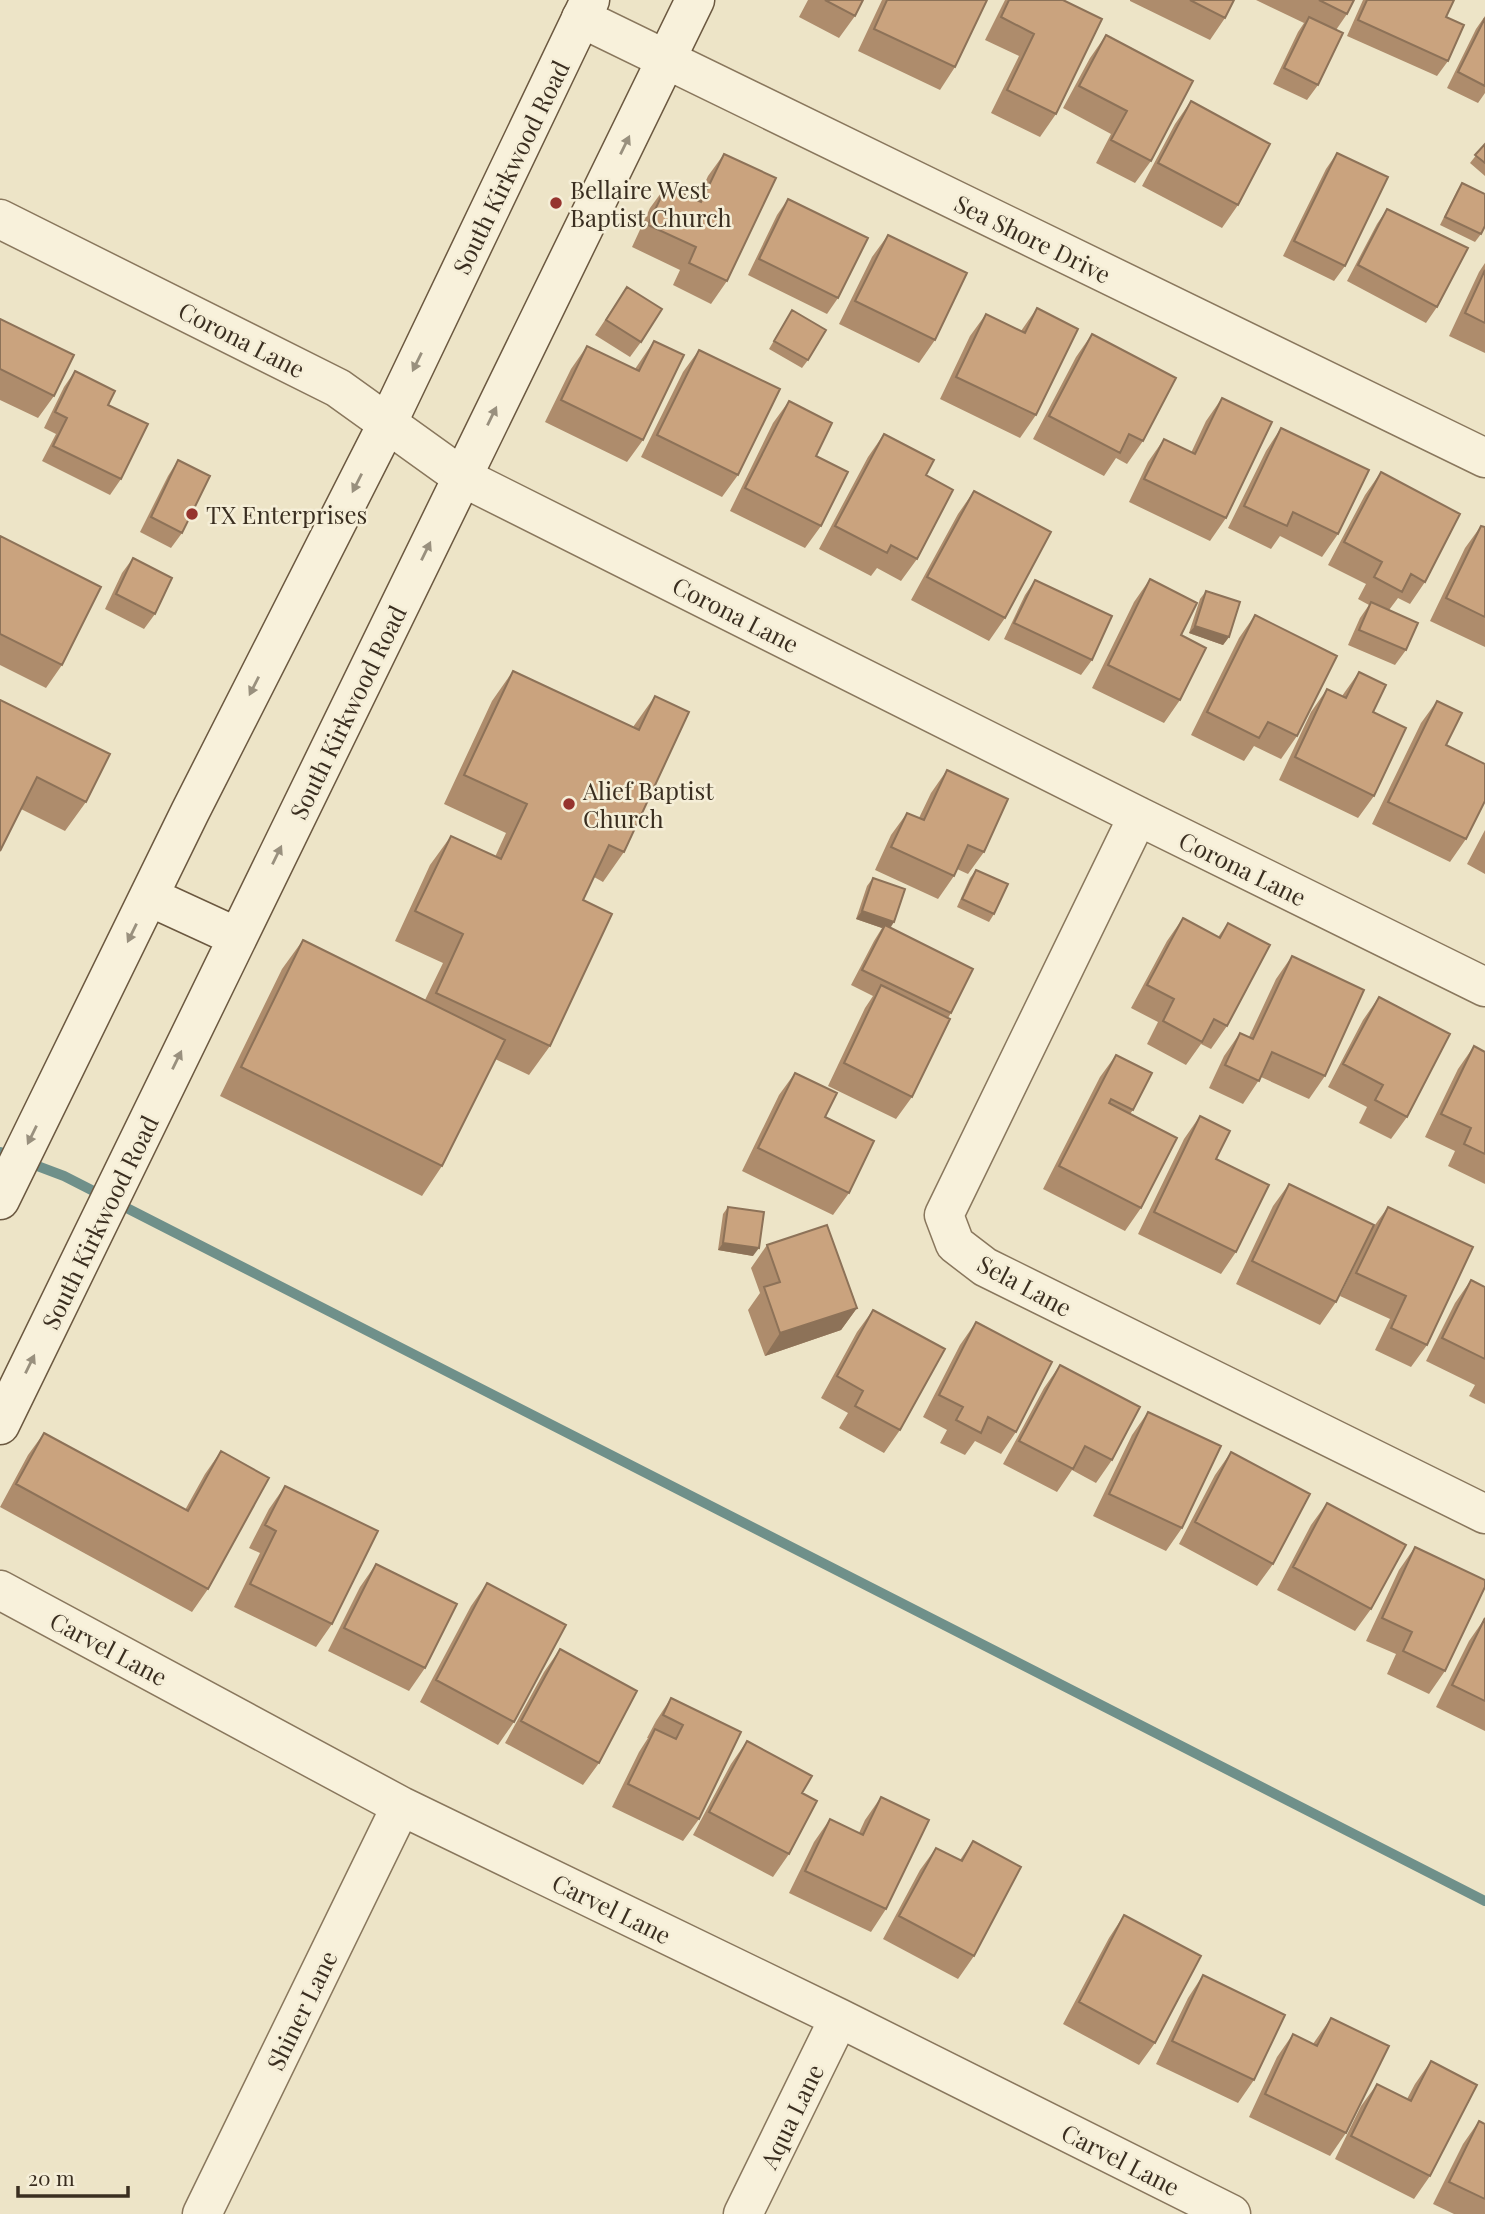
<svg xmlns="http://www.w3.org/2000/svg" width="1485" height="2214" font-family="'Playfair Display',serif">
  <rect width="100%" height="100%" fill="#ede4c7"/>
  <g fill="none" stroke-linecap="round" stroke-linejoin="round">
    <path stroke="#6f908a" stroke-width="10" d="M0,1152l64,24 1421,725"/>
    <defs>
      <path id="street" d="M581,18l904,440
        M0,219l338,169 124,89 676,339 347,171
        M1138,816l-194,399 11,29 30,23 500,247
        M0,1590l401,216 438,212 392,196
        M202,2214l199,-408
        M743,2214l96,-196"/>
      <path id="secondary" d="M150,897l87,40
        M0,1200l190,-388 198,-390 202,-422
        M0,1425l695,-1425"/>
    </defs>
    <use href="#street" stroke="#89775d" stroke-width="41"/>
    <use href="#secondary" stroke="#6b5840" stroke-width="41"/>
    <use href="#street" stroke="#f8f1db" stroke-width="38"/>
    <use href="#secondary" stroke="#f8f1db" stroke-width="38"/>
  </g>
  <path fill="#ae8c6c" d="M808,0h55l-8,16 -16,22 -40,-21z
    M882,0h105l-32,67 -15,23 -82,-39z
    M1005,0h58l-7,114 -16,23 -49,-24 28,-57 -34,-16z
    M1130,0h104l-9,18 -15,22 -80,-39z
    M1256,0h98l-7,14 -11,16 -18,55 -11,15 -34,-16 25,-52 6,-9z
    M1363,0h91l-8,17 2,44 -11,15 -90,-40z
    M1485,16v77l-7,10 -31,-15 29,-59z
    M1106,35l45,126 -16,22 -39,-20 15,-29 -48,-26 27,-50z
    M1191,101l47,104 -16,23 -80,-42 33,-62z
    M1485,144v32l-15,-13z
    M1337,153l8,113 -11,15 -51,-25 43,-87z
    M724,154l3,127 -16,23 -38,-19 7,-15 -48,-23 18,-39 16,-22 31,14 11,-24z
    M1462,183l19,51 -6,8 -35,-17 17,-34z
    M788,199l50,99 -11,16 -79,-39 29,-60z
    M1387,209l50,98 -11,16 -79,-42 30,-57z
    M888,235l47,105 -16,23 -80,-39 33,-67z
    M1485,263v90l-36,-17 30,-64z
    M627,287l14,55 -11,15 -35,-22z
    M1037,308l-1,107 -16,23 -80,-39 30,-63 16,-22 35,17z
    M792,310l16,50 -6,8 -33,-19z
    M0,319l54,77 -16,22 -38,-18z
    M1092,334l51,107 -16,23 -11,-6 -12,18 -71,-37 43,-82z
    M654,341l-11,99 -16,22 -82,-40 26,-53 16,-23 48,23z
    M699,350l39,125 -16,22 -81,-40 42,-85z
    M75,371l46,108 -11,16 -68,-34 14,-27 -12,-6 20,-41z
    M1222,398l4,120 -16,23 -81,-39 19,-40 16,-23 27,14 15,-32z
    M789,401l27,55 5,70 -16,22 -75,-37 43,-88z
    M1281,428l57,106 -16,23 -42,-21 -9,13 -43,-21 38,-77z
    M884,434l42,41 -9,84 -16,22 -24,-13 -6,8 -52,-27 49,-92z
    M178,460l4,73 -11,15 -31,-16 28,-56z
    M1381,472l44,110 -15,22 -12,-6 -9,12 17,40 -11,15 -47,-20 12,-27 9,-13 -11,-6 8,-15 -38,-19 37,-70z
    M974,491l31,127 -16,23 -78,-41 47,-86z
    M1481,526l4,1v120l-55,-26 35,-73z
    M0,536l62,129 -16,23 -46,-23z
    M133,558l22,56 -11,15 -39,-20 17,-36z
    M1150,579l31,56 -1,65 -16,23 -72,-35 42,-86z
    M1035,580l57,80 -11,15 -77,-36 21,-44z
    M1206,591l23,46 -6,8 -34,-12 11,-34z
    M1255,615l42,121 -16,23 -27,-13 -10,15 -53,-26 48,-97z
    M513,671l120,56 22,-31 -31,156 -21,30 -9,-5 -11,23 -33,146 -21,29 -34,-16 -53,107 -20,30 -202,-100 62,-127 21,-29 122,60 18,-37 -48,-22 35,-76 21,-29 44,21 11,-24 -62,-29 48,-103z
    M1359,672l14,40 1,84 -16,22 -79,-38 32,-68 16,-23 15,7z
    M0,700l86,102 -21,29 -44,-22z
    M1437,701l29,138 -16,23 -78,-38 49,-101z
    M947,770l37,82 -16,22 -11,-5 -3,7 -16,23 -63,-29 16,-35 16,-22 12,5 12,-25z
    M1485,830v44l-18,-10z
    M976,870l18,44 -5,8 -32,-15 13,-29z
    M873,878l17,50 61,85 -3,5 -36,79 -16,22 -68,-33 37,-78 8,-12 -22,-11 23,-44 8,-13 -26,-9 11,-33z
    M1183,918l35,19 10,-14 -1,103 -16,23 -10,-5 -15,21 -39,-21 11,-22 -27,-14 36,-67z
    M1292,956l33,120 -16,23 -48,-22 -18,27 -34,-16 15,-32 16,-23 9,4 27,-58z
    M1379,997l28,120 -16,22 -32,-16 8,-16 -39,-20 35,-67z
    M1474,1046l11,6v132l-37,-18 7,-15 -30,-14 33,-68z
    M1116,1055l17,55 -3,4 11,94 -16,23 -82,-42 57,-112z
    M795,1073l30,44 24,76 -16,22 -91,-44 37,-76z
    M1200,1116l16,43 20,93 -15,22 -83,-40 46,-95z
    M1289,1184l47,118 -16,23 -84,-41 37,-78z
    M728,1207l25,49 -35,-6 5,-36z
    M1388,1207l39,138 -16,22 -36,-17 15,-31 -50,-23 32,-67z
    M767,1245l90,63 -16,22 -76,26 -17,-46 12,-17 -9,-25z
    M1471,1280l14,7v117l-16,-8 6,-11 -49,-24 29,-58z
    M873,1310l27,120 -16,23 -45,-25 9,-15 -27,-15 36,-66z
    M976,1322l40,110 -15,22 -26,-13 -10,14 -25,-12 7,-13 -24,-13 37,-72z
    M1060,1365l52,95 -16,23 -24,-13 -15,22 -54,-28 41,-76z
    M1148,1412l34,116 -16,23 -73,-35 39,-81z
    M44,1433l141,77 20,-36 16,-23 -13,138 -16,23 -192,-105 28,-52z
    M1231,1452l42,112 -16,22 -78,-42 36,-69z
    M285,1486l47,138 -16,23 -82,-40 26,-54 -11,-5 20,-39z
    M1327,1503l44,106 -16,22 -78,-41 34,-65z
    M1415,1547l30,124 -16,23 -42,-20 9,-20 -30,-13 33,-71z
    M376,1564l49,104 -16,23 -81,-40 32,-64z
    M487,1583l27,139 -16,23 -78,-43 51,-96z
    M1485,1618v113l-49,-24 33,-66z
    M560,1649l39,114 -16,22 -78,-42 39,-71z
    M671,1698l70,34 -42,87 -16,22 -71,-34 27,-55 9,-14h-1l9,-17z
    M747,1741l55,52 -13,61 -16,23 -80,-42 38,-71z
    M881,1797l5,112 -15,23 -82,-39 25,-51 16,-23 29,14 6,-13z
    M973,1841l1,115 -16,23 -75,-40 37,-69 16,-22 24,12z
    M1124,1915l31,128 -16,22 -76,-41 46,-86z
    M1203,1975l51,105 -16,23 -82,-39 32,-66z
    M1331,2018l15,115 -16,23 -81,-39 28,-60 16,-23 20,10z
    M1431,2061l-1,115 -16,23 -79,-40 26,-53 16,-22 30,15 8,-15z
    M1479,2121l6,3v90h-31l-21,-10 30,-60z"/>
  <path fill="#8d7258" d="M1195,626l34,11 -6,8 -34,-12z
    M862,911l32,11 -5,8 -4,-5 -3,3 -26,-9z
    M723,1243l36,5 -6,8 -35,-6z
    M857,1308l-16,22 -76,26 15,-23z"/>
  <path fill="#caa37e" stroke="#8d7258" stroke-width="2" d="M825,0h38l-8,16z
    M887,0h100l-32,67 -81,-38z
    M1009,0h54l39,19 -46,95 -49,-24 27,-56 -33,-17z
    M1190,0h44l-9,18z
    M1319,0h35l-7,14z
    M1367,0h87l-8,17 18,8 -16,36 -90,-41z
    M1309,17l34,16 -25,52 -34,-17z
    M1485,18v68l-27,-14z
    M1106,35l87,46 -42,80 -40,-21 16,-29 -48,-25z
    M1191,101l79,43 -32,61 -80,-42z
    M1485,144v19l-10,-8z
    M1337,153l51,24 -43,89 -51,-25z
    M724,154l52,24 -49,103 -38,-18 7,-16 -48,-22 18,-39 35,16z
    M1462,183l23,11v32l-4,8 -36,-17z
    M788,199l80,39 -30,60 -79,-39z
    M1387,209l81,39 -31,59 -79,-42z
    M888,235l79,38 -32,67 -80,-39z
    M1485,270v53l-20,-10z
    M627,287l35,22 -21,33 -35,-22z
    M1037,308l41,21 -42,86 -80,-38 30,-63 39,19z
    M792,310l34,20 -18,30 -34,-19z
    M0,319l74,36 -20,41 -54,-27z
    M1092,334l84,44 -33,63 -14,-7 -9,19 -71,-37z
    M654,341l30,14 -41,85 -82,-40 26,-54 52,25z
    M699,350l81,39 -42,86 -81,-40z
    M75,371l40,20 -7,14 40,19 -27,55 -68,-33 14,-28 -12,-6z
    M1222,398l50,24 -46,96 -82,-39 20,-40 31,15z
    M789,401l43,22 -16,33 32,16 -27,54 -76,-38z
    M1281,428l88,42 -31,64 -45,-22 -6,14 -43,-20z
    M884,434l50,26 -8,15 27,15 -36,69 -26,-14 -4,8 -52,-27z
    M178,460l32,16 -28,57 -31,-16z
    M1381,472l79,42 -35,68 -14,-8 -9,18 -28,-15 8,-15 -38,-20z
    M974,491l77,41 -46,86 -78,-41z
    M1481,526l4,1v90l-39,-19z
    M0,536l101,51 -39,78 -62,-31z
    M133,558l39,20 -17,36 -39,-20z
    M1150,579l47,24 -16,32 25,13 -26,52 -72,-35z
    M1035,580l77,36 -20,44 -78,-37z
    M1206,591l34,11 -11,35 -34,-11z
    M1371,602l47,21 -12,27 -47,-20z
    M1255,615l82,41 -40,80 -29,-14 -9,16 -52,-26z
    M513,671l126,59 16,-34 34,16 -65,140 -15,-7 -26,55 29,14 -62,132 -114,-53 27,-59 -48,-23 36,-75 50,23 26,-55 -63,-29z
    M1359,672l27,13 -13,27 33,16 -32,68 -79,-39 32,-68 19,9z
    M0,700l110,54 -24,48 -49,-25 -37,74z
    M1437,701l25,12 -16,32 39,19v37l-19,38 -78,-37z
    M947,770l61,29 -24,53 -16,-7 -14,31 -63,-29 16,-34 17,7z
    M976,870l32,14 -14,30 -32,-15z
    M873,878l32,11 -11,33 -32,-11z
    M1183,918l37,20 8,-15 42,22 -43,81 -13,-7 -12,23 -39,-21 11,-22 -27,-14z
    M885,925l88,44 -22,44 -89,-43z
    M303,940l202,100 -63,126 -201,-99z
    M1292,956l72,34 -39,86 -53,-24 -13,29 -34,-16 15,-32 13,6z
    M881,985l69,34 -38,78 -68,-34z
    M1379,997l71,37 -43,83 -32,-17 8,-15 -40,-21z
    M1474,1046l11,6v102l-21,-10 7,-16 -30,-14z
    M1116,1055l36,18 -19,37 -22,-11 -2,4 68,35 -36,70 -82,-42z
    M795,1073l42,20 -12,24 49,24 -25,52 -91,-45z
    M1200,1116l30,15 -14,28 53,26 -33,67 -82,-40z
    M1289,1184l85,41 -38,77 -84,-41z
    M728,1207l36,5 -5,36 -36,-5z
    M1388,1207l85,40 -46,98 -36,-17 15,-32 -50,-23z
    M827,1225l30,83 -77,25 -16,-46 16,-5 -13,-37z
    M1471,1280l14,7v72l-43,-21z
    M873,1310l72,39 -45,81 -45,-24 8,-15 -26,-15z
    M976,1322l76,40 -36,70 -28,-15 -7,16 -25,-13 7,-13 -24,-12z
    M1060,1365l80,42 -28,53 -27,-14 -12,23 -54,-28z
    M1148,1412l73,34 -39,82 -73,-34z
    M44,1433l144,78 33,-60 48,27 -61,111 -192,-105z
    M1231,1452l79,42 -37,70 -78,-42z
    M285,1486l93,45 -46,93 -82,-40 26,-53 -11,-6z
    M1327,1503l79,42 -35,64 -78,-42z
    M1415,1547l70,33v7l-40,84 -42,-20 9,-19 -30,-14z
    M376,1564l81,40 -32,64 -81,-40z
    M487,1583l79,42 -52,97 -78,-42z
    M1485,1618v83l-33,-16z
    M560,1649l77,42 -38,72 -78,-42z
    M671,1698l70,34 -42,87 -71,-35 27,-55 21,10 7,-14 -20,-10z
    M747,1741l65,35 -10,17 15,8 -28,53 -80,-42z
    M881,1797l48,23 -43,89 -81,-38 25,-52 33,16z
    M973,1841l48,26 -47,89 -75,-40 37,-68 26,13z
    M1124,1915l77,41 -46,87 -76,-41z
    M1203,1975l82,40 -31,65 -82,-39z
    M1331,2018l58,28 -43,87 -81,-39 28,-60 24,12z
    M1431,2061l46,24 -47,91 -79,-40 26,-52 34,17z
    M1479,2121l6,3v75l-36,-17z"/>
  <defs><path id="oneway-solid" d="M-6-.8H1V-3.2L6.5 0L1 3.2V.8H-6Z" transform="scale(1.75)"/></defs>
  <g fill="#99907e">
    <use href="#oneway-solid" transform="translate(625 145) rotate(-64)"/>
    <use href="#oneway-solid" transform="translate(417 362) rotate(116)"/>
    <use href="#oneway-solid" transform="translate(492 416) rotate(-64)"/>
    <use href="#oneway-solid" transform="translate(357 483) rotate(117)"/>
    <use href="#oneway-solid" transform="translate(426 551) rotate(-64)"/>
    <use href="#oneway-solid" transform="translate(254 686) rotate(117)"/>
    <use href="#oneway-solid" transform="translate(277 855) rotate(-64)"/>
    <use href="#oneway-solid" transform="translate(132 933) rotate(116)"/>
    <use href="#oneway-solid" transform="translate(177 1060) rotate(-64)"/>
    <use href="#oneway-solid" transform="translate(32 1135) rotate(116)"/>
    <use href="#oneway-solid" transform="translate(30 1364) rotate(-64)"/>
  </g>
  <g fill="#96342e" stroke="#f5eed7" stroke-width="2.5">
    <circle cx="556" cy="203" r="7"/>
    <circle cx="192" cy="514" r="7"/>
    <circle cx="569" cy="804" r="7"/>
  </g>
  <g text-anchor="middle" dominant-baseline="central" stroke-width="5" stroke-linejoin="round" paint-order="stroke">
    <g font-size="24" fill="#3a2e20" stroke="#f5eed7">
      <text transform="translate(510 167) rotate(-64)">South Kirkwood Road</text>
      <text transform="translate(1033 238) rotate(26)">Sea Shore Drive</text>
      <text transform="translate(242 339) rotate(27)">Corona Lane</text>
      <text transform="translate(736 614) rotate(27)">Corona Lane</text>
      <text transform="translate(347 712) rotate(-64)">South Kirkwood Road</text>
      <text transform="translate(1243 868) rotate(26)">Corona Lane</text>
      <text transform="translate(99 1222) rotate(-64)">South Kirkwood Road</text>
      <text transform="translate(1025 1285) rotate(28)">Sela Lane</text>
      <text transform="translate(109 1648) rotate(28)">Carvel Lane</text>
      <text transform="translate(612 1908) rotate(26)">Carvel Lane</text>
      <text transform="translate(301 2010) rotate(-64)">Shiner Lane</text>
      <text transform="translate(791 2116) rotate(-64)">Aqua Lane</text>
      <text transform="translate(1121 2159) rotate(27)">Carvel Lane</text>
    </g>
    <g font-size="24" fill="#3a2e20" stroke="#f5eed7" text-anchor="start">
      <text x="570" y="189">Bellaire West<tspan x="570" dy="28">Baptist Church</tspan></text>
      <text x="206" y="514">TX Enterprises</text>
      <text x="583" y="790">Alief Baptist<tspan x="583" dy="28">Church</tspan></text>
    </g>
  </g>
  <path d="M18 2186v10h110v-10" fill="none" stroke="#3a2e20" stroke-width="3.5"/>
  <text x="28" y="2186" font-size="21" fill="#3a2e20" stroke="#f5eed7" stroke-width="5" paint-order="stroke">20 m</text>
</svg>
